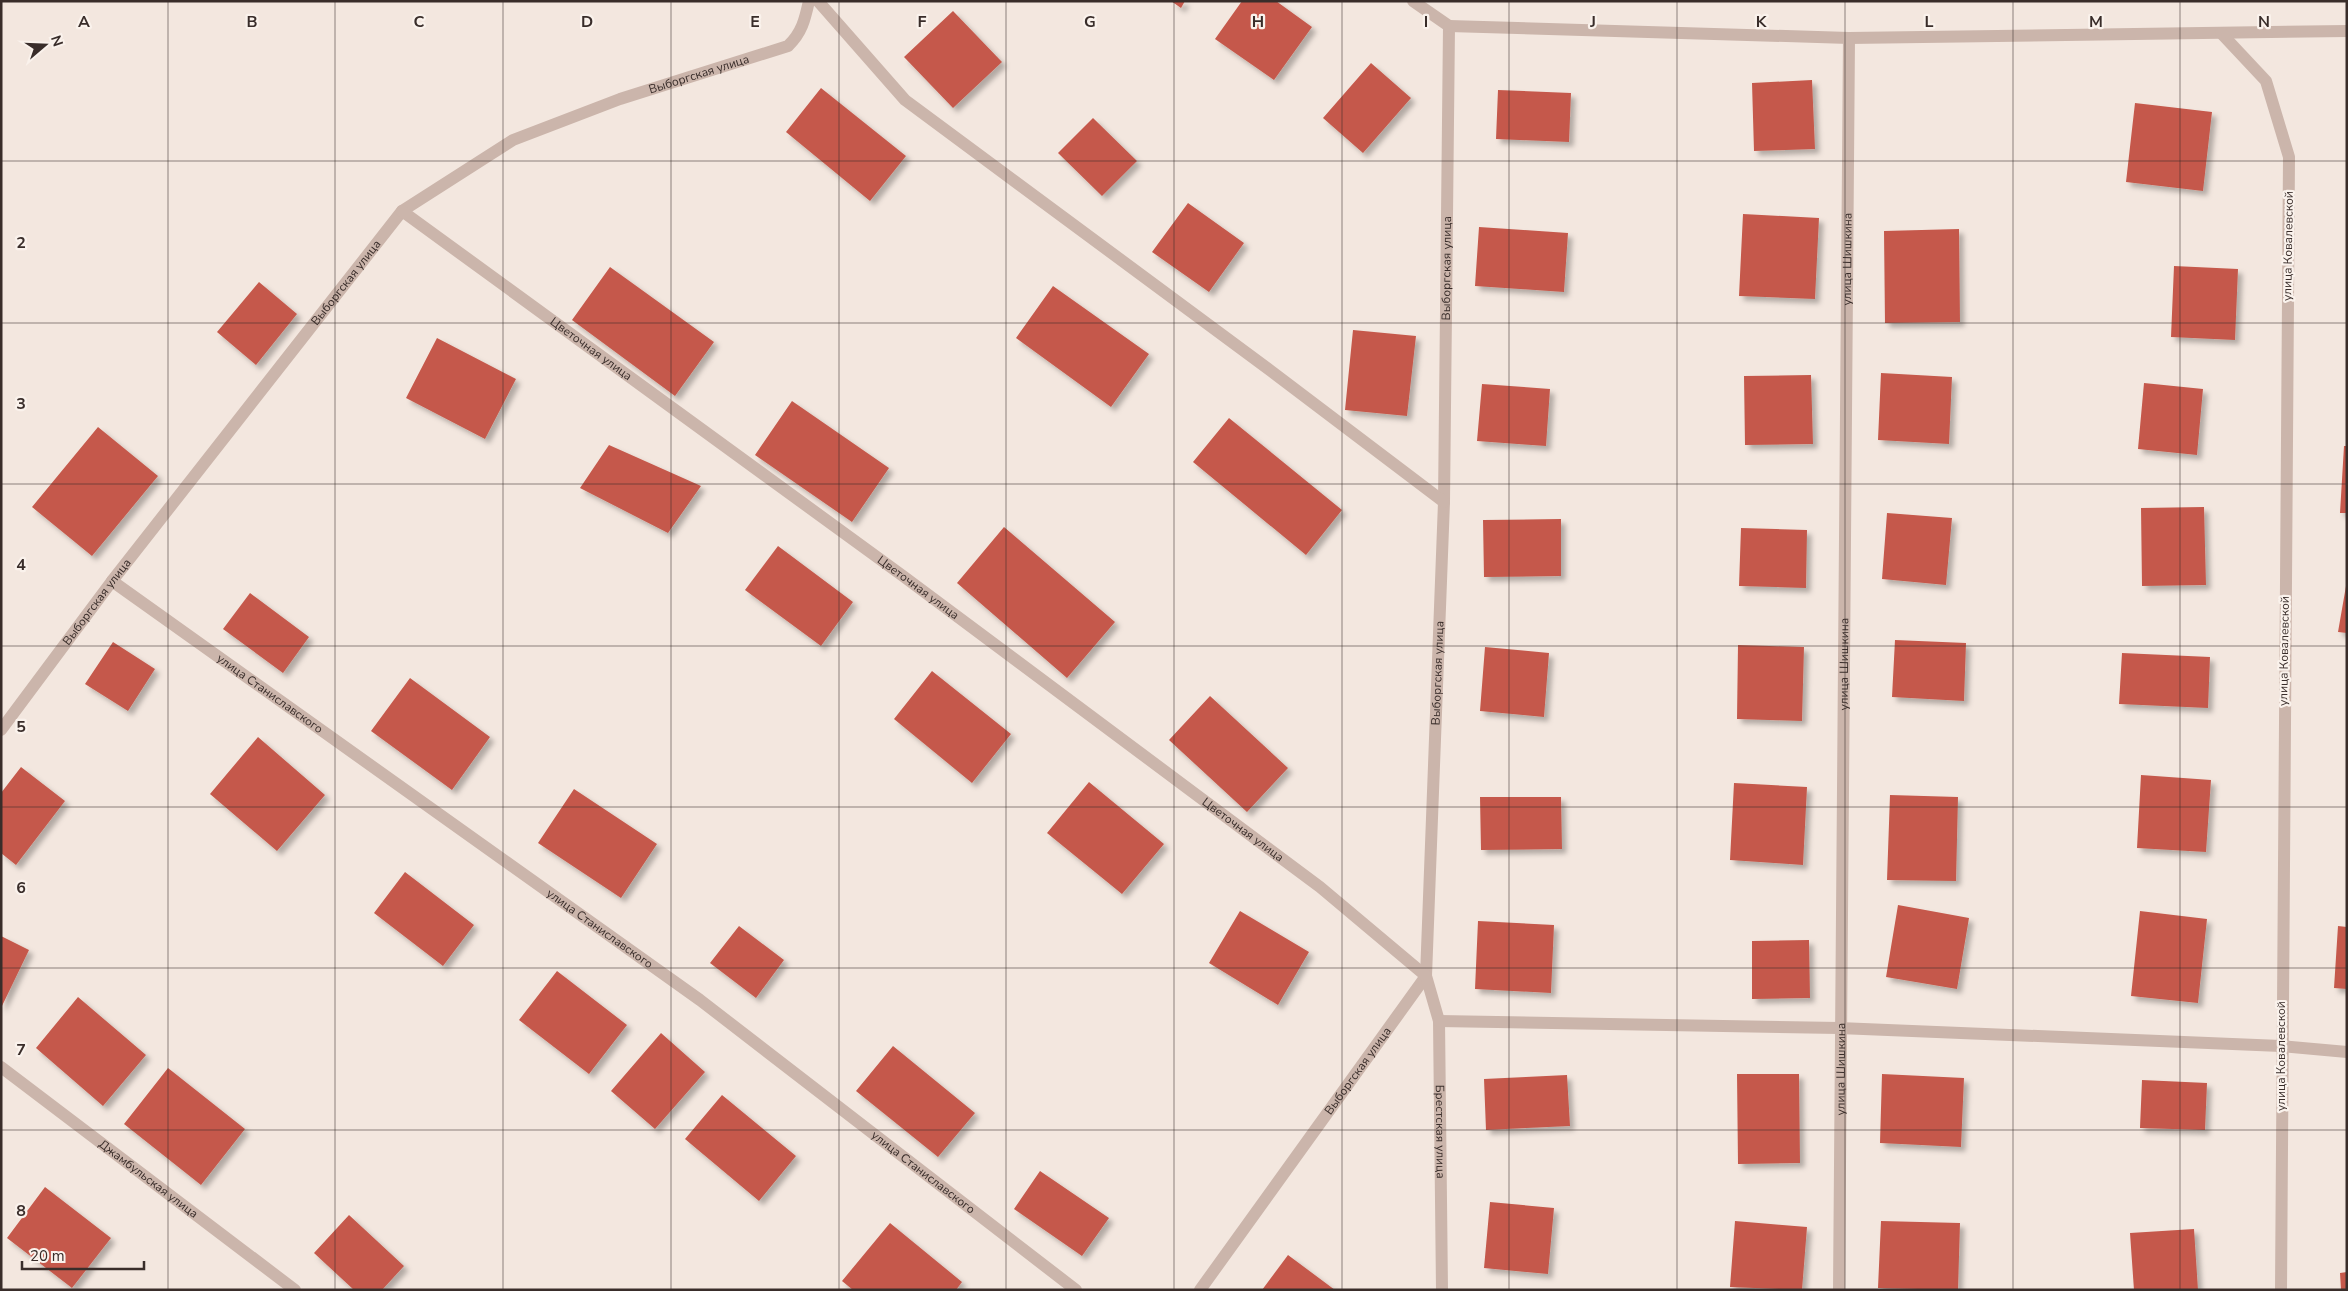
<svg xmlns="http://www.w3.org/2000/svg" width="2348" height="1291" font-family="'Nunito Sans',sans-serif">
  <defs>
    <filter id="shadow"><feDropShadow dx="4.5" dy="4.5" stdDeviation="2.5" flood-color="#0004"/></filter>
  </defs>
  <rect width="100%" height="100%" fill="#f3e7df"/>
  <path fill="#c5594b" filter="url(#shadow)" d="M1171,1h14l-4,7z
    M1242,1h34l36,26 -38,53 -59,-41z
    M953,11l49,51 -49,46 -49,-51z
    M1371,63l40,35 -48,55 -40,-35z
    M1812,80l3,69 -61,2 -2,-68z
    M821,88l85,68 -36,45 -84,-69z
    M1498,90l73,3 -2,49 -73,-3z
    M2135,103l77,9 -9,79 -77,-9z
    M1093,118l44,43 -35,35 -44,-43z
    M1188,203l56,40 -35,49 -57,-40z
    M1743,214l76,4 -4,81 -76,-3z
    M1479,227l89,6 -4,59 -89,-6z
    M1959,229l1,93 -75,1 -1,-92z
    M2174,266l64,3 -3,71 -64,-3z
    M610,267l104,75 -39,54 -103,-76z
    M259,282l38,32 -41,51 -39,-33z
    M1053,286l96,68 -38,53 -95,-69z
    M1353,330l63,6 -9,80 -62,-6z
    M437,338l79,41 -31,60 -79,-41z
    M1881,373l71,4 -3,67 -71,-4z
    M1811,375l2,69 -68,1 -1,-69z
    M2144,383l59,6 -6,66 -59,-6z
    M1482,384l68,5 -4,57 -69,-5z
    M792,401l97,67 -37,54 -97,-67z
    M1229,418l113,92 -36,45 -113,-93z
    M98,427l60,49 -66,80 -60,-49z
    M609,445l92,41 -33,47 -88,-45z
    M2344,446h3v67h-7z
    M2204,507l2,78 -64,1 -1,-78z
    M1887,513l65,5 -6,67 -64,-6z
    M1561,519v57l-77,1 -1,-57z
    M1004,527l111,95 -48,56 -110,-95z
    M1741,528l66,2 -1,58 -67,-2z
    M778,546l75,56 -32,44 -76,-56z
    M2346,586h1v47l-9,-1z
    M250,593l59,44 -26,36 -60,-44z
    M1895,640l71,3 -2,58 -72,-4z
    M113,642l42,27 -27,42 -43,-27z
    M1738,645l66,2 -2,74 -65,-2z
    M1485,647l64,6 -5,64 -64,-6z
    M2122,653l88,4 -2,51 -89,-4z
    M932,671l79,63 -39,49 -78,-64z
    M410,678l80,59 -38,53 -81,-59z
    M1210,696l78,72 -41,44 -78,-72z
    M258,737l67,58 -48,56 -67,-57z
    M21,767l44,34 -49,64 -15,-12v-60z
    M2141,775l70,5 -5,72 -69,-4z
    M1089,782l75,62 -42,50 -75,-61z
    M1734,783l73,4 -4,78 -73,-5z
    M574,789l83,55 -36,54 -83,-55z
    M1890,795l68,2 -2,84 -69,-1z
    M1480,797h81l1,52 -81,1z
    M405,872l69,53 -31,41 -69,-53z
    M1898,905l71,13 -12,71 -71,-12z
    M1240,911l69,41 -31,53 -69,-42z
    M2140,911l67,8 -9,84 -67,-7z
    M1478,921l76,4 -3,68 -76,-4z
    M739,926l45,34 -28,38 -46,-35z
    M2338,926l9,1v62l-13,-1z
    M1,936l28,14 -28,58z
    M1809,940l1,58 -58,1v-58z
    M557,971l70,54 -38,49 -70,-54z
    M78,997l68,58 -43,51 -67,-58z
    M661,1033l44,39 -50,57 -44,-38z
    M893,1046l82,67 -37,44 -82,-66z
    M168,1068l77,61 -44,56 -77,-61z
    M1737,1074h62l1,89 -62,1z
    M1882,1074l82,4 -3,69 -81,-4z
    M1567,1075l3,51 -84,4 -2,-51z
    M2142,1080l65,3 -2,47 -65,-2z
    M722,1095l74,61 -37,45 -74,-62z
    M1040,1171l69,47 -27,38 -68,-47z
    M45,1187l66,51 -39,50 -65,-50z
    M1490,1202l64,6 -6,66 -64,-6z
    M349,1215l55,51 -22,24h-28l-40,-37z
    M1735,1221l72,6 -5,63 -72,-3z
    M1881,1221l79,2 -2,67 -80,-2z
    M890,1223l72,59 -6,8h-103l-11,-9z
    M2194,1229l4,61h-64l-4,-57z
    M1288,1255l47,35h-73z
    M2347,1272v18h-6l-1,-17z"/>
  <g fill="none" stroke-linecap="round" stroke-linejoin="round">
    <g stroke="#cbb5ab" stroke-width="12">
      <path id="s1" d="M1,730l111,-149 290,-370 111,-71 107,-41 168,-53c14,-13 17,-27 21,-45"/>
      <path id="s2" d="M1200,1290l226,-314 18,-474 5,-476 -36,-25"/>
    </g>
    <g stroke="#cbb5ab" stroke-width="12">
      <path d="M818,1l87,99 366,271 173,131"/>
      <path d="M1449,26l400,12 498,-7"/>
      <path d="M2221,33l45,48 23,76 -8,1133"/>
      <path id="s3" d="M402,211l501,365 417,311 106,89 13,45 3,269"/>
      <path id="s4" d="M112,581l588,419 376,290"/>
      <path d="M1439,1021l400,7 442,18 66,6"/>
      <path id="s5" d="M1,1067l294,223"/>
      <path id="s6" d="M1839,1290l10,-1252"/>
    </g>
  </g>
  <path fill="none" stroke="#392d2a" stroke-width="1" stroke-opacity="0.55" d="M168,1v1289M335,1v1289M503,1v1289M671,1v1289M839,1v1289M1006,1v1289M1174,1v1289M1342,1v1289M1509,1v1289M1677,1v1289M1845,1v1289M2013,1v1289M2180,1v1289M1,161h2346M1,323h2346M1,484h2346M1,646h2346M1,807h2346M1,968h2346M1,1130h2346"/>
  <g text-anchor="middle" dominant-baseline="central" stroke-width="4.5" stroke-linejoin="round" paint-order="stroke">
    <g font-size="12" fill="#392d2a" stroke="#faf2ec">
      <text stroke="none"><textPath href="#s1" startOffset="985">Выборгская улица</textPath></text>
      <text transform="translate(2288 246) rotate(-89)">улица Ковалевской</text>
      <text stroke="none"><textPath href="#s6" startOffset="1031">улица Шишкина</textPath></text>
      <text stroke="none"><textPath href="#s2" startOffset="1095">Выборгская улица</textPath></text>
      <text stroke="none"><textPath href="#s1" startOffset="565">Выборгская улица</textPath></text>
      <text stroke="none"><textPath href="#s3" startOffset="234">Цветочная улица</textPath></text>
      <text stroke="none"><textPath href="#s3" startOffset="639">Цветочная улица</textPath></text>
      <text stroke="none"><textPath href="#s1" startOffset="160">Выборгская улица</textPath></text>
      <text transform="translate(2284 651) rotate(-89)">улица Ковалевской</text>
      <text stroke="none"><textPath href="#s6" startOffset="626">улица Шишкина</textPath></text>
      <text stroke="none"><textPath href="#s2" startOffset="690">Выборгская улица</textPath></text>
      <text stroke="none"><textPath href="#s4" startOffset="194">улица Станиславского</textPath></text>
      <text stroke="none"><textPath href="#s3" startOffset="1044">Цветочная улица</textPath></text>
      <text stroke="none"><textPath href="#s4" startOffset="599">улица Станиславского</textPath></text>
      <text transform="translate(2281 1056) rotate(-90)">улица Ковалевской</text>
      <text stroke="none"><textPath href="#s6" startOffset="221">улица Шишкина</textPath></text>
      <text stroke="none"><textPath href="#s2" startOffset="270">Выборгская улица</textPath></text>
      <text stroke="none"><textPath href="#s3" startOffset="1436">Брестская улица</textPath></text>
      <text stroke="none"><textPath href="#s4" startOffset="1004">улица Станиславского</textPath></text>
      <text stroke="none"><textPath href="#s5" startOffset="185">Джамбульская улица</textPath></text>
    </g>
  </g>
  <g font-size="16" text-anchor="middle" font-weight="bold" fill="#392d2a" stroke="#faf2ec" stroke-width="4.5" stroke-linejoin="round" paint-order="stroke">
    <text x="84" y="27">A</text>
    <text x="252" y="27">B</text>
    <text x="419" y="27">C</text>
    <text x="587" y="27">D</text>
    <text x="755" y="27">E</text>
    <text x="922" y="27">F</text>
    <text x="1090" y="27">G</text>
    <text x="1258" y="27">H</text>
    <text x="1426" y="27">I</text>
    <text x="1593" y="27">J</text>
    <text x="1761" y="27">K</text>
    <text x="1929" y="27">L</text>
    <text x="2096" y="27">M</text>
    <text x="2264" y="27">N</text>
    <text x="21" y="248">2</text>
    <text x="21" y="409">3</text>
    <text x="21" y="570">4</text>
    <text x="21" y="732">5</text>
    <text x="21" y="893">6</text>
    <text x="21" y="1055">7</text>
    <text x="21" y="1216">8</text>
  </g>
  <rect width="2348" height="1291" fill="none" stroke="#392d2a" stroke-width="5"/>
  <g transform="translate(45 45) rotate(71)" stroke="#faf2ec" stroke-width="4" paint-order="stroke">
  <path d="M0-4L9 19L0 12L-9 19Z" fill="#392d2a"/>
  <text y="-8" font-size="14" font-weight="bold" text-anchor="middle" fill="#392d2a">N</text>
  </g>
  <path d="M22 1261v8h122v-8" fill="none" stroke="#392d2a" stroke-width="2.5"/>
  <text x="30" y="1261" font-size="15" fill="#392d2a" stroke="#faf2ec" stroke-width="4" paint-order="stroke">20 m</text>
</svg>
